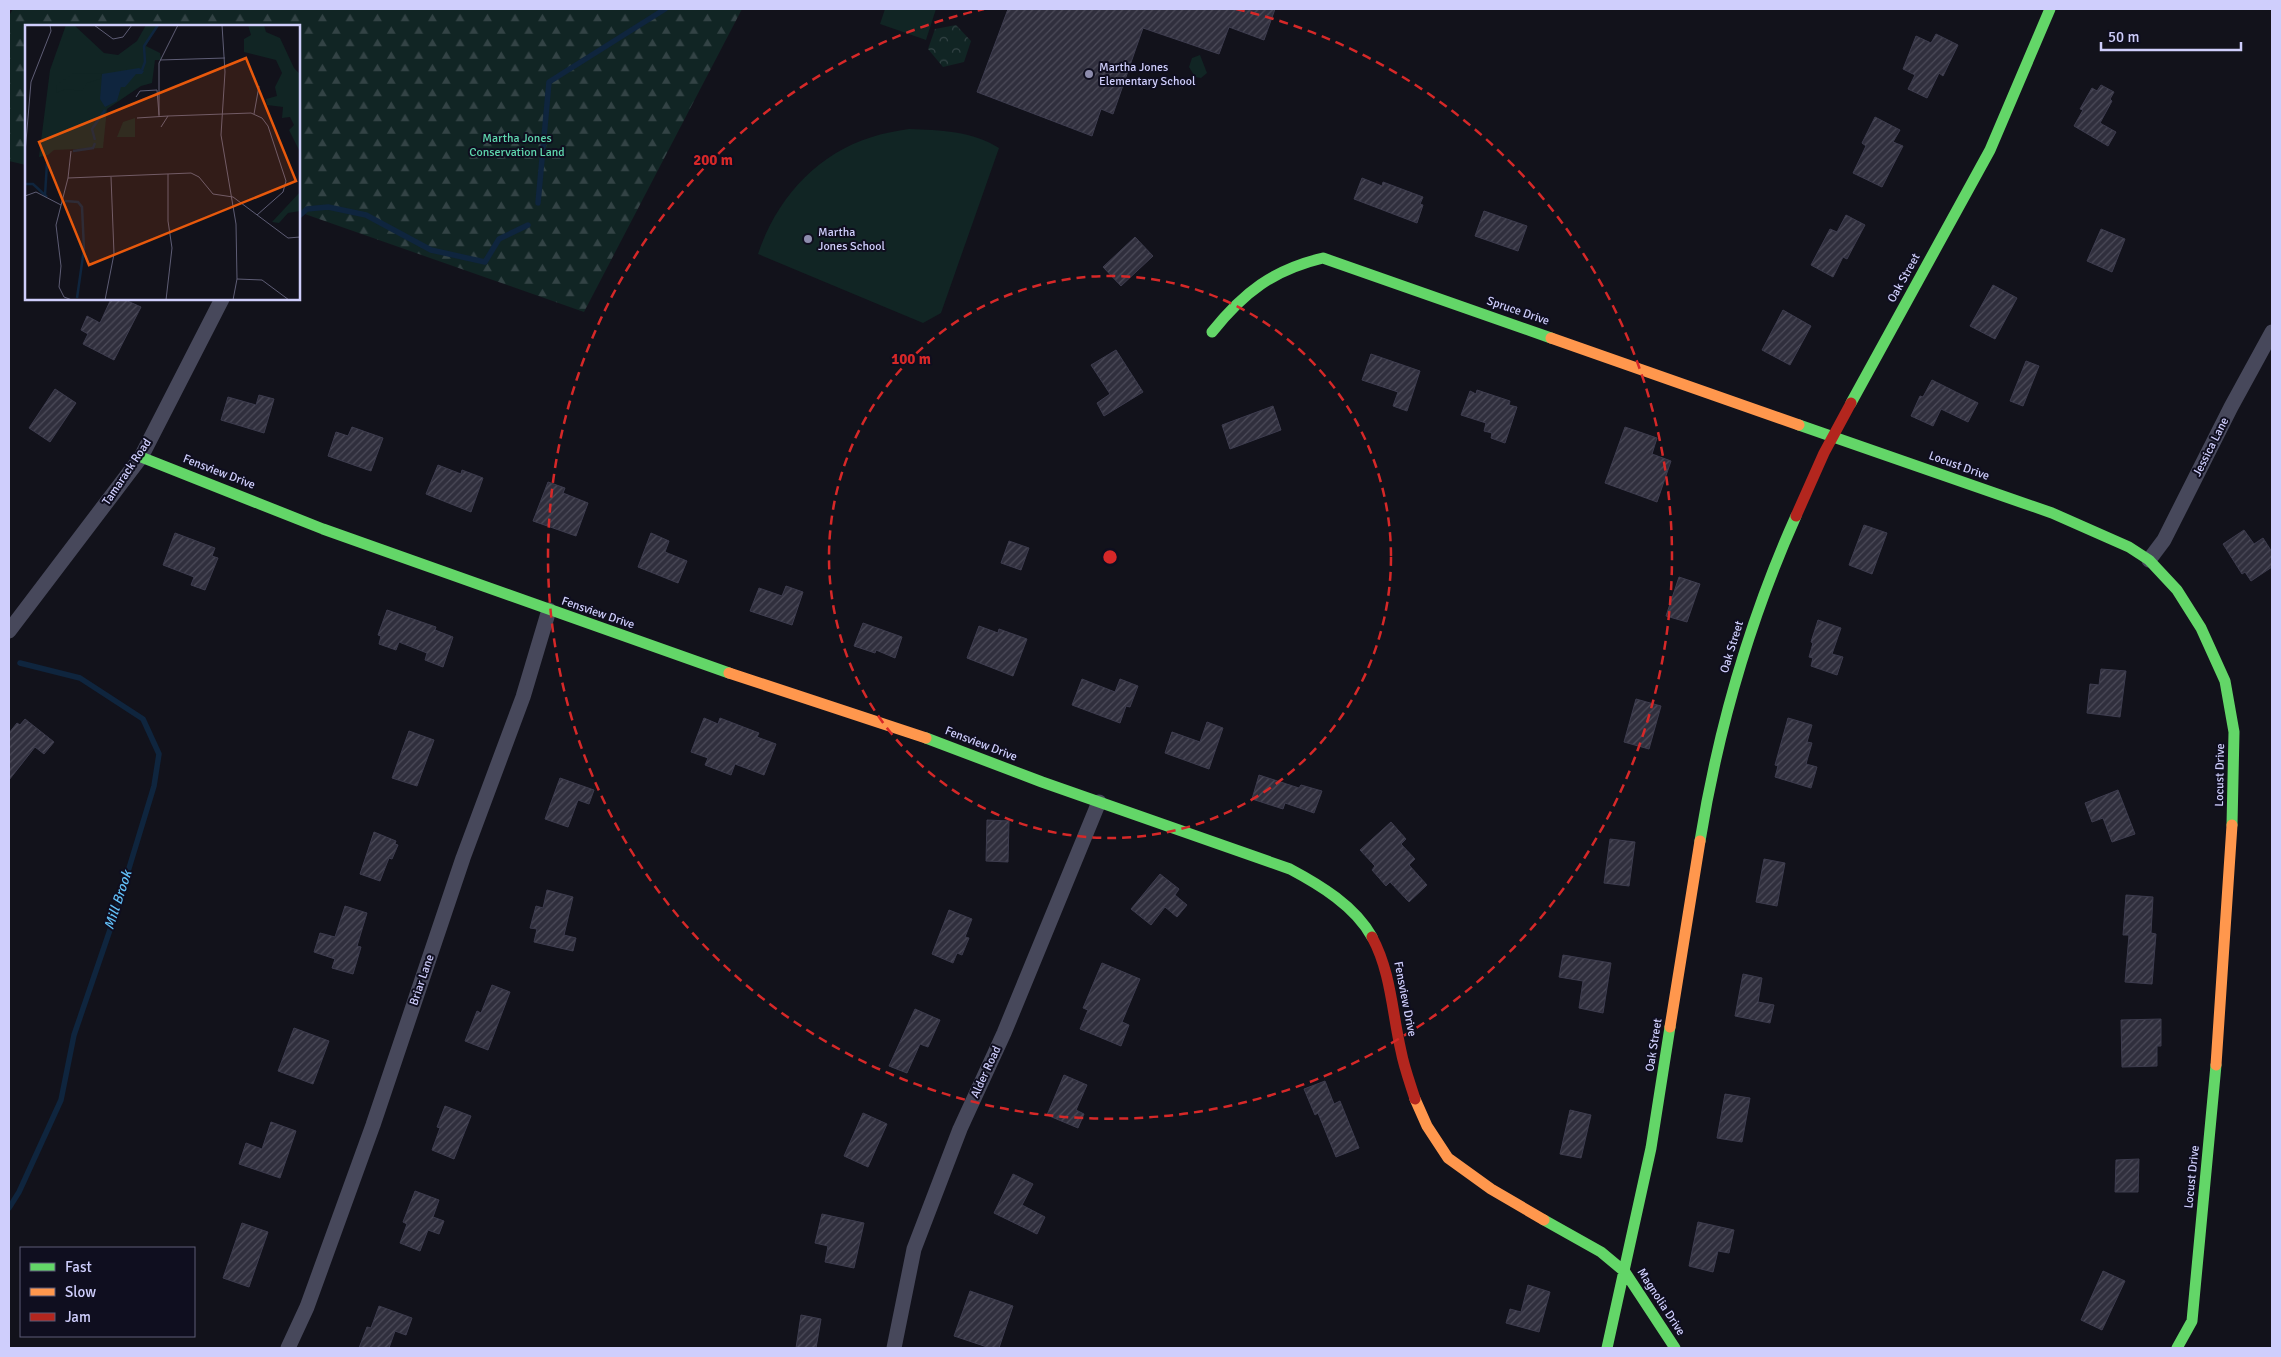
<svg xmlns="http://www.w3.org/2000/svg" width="2281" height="1357" font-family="Signika,sans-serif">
  <defs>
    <pattern id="forest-firs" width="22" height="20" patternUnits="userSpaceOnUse" patternTransform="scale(1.25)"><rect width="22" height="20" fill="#112524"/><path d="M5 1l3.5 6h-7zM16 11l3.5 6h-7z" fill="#334345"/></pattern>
    <pattern id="park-crowns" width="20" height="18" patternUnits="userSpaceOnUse" patternTransform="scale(1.25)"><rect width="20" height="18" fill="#112524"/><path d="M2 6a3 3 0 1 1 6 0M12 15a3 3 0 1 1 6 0" fill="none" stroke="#334345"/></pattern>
    <pattern id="building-hatch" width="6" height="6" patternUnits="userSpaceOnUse" patternTransform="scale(1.25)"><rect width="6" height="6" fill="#302f3d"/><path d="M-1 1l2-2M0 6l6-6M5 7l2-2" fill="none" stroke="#4d4c5a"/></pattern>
  </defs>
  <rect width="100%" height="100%" fill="#12121b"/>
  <path fill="url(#forest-firs)" d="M13,9h729l-158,303 -285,-100v-186h-273v139l-17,-4v-145z"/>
  <path fill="url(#park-crowns)" d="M956,25l15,16 -7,21 -21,5 -15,-18 7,-20z"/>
  <path fill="#112524" d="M885,9h51l-10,31 -46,-16z
    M1200,55l7,18 -6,5 -6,-1 -6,-10 3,-9z
    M909,129c31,1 63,2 90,19l-58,165 -18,10 -165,-69c18,-54 58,-100 114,-117 12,-4 25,-6 37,-8z"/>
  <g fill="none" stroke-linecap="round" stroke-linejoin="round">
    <path stroke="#0f253e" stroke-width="5.5" d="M538,203l11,-121 116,-73
      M299,216l8,-7 21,-2 38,8 65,35 54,12 14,-23 29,-14
      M9,1208l10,-16 42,-92 13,-65 38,-111 42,-138 5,-32 -16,-35 -63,-41 -60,-15"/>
  </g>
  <path fill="url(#building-hatch)" stroke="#3d3c4e" d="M1008,9h267l-11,31 -35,-13 -10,27 -76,-26 -30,86 -12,-5 -9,27 -115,-44z
    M1936,34l22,11 -15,31 -4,-3 -12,25 -19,-9 7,-14 -12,-6 13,-33 15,7z
    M2101,85l13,7 -4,7 2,2 -12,22 16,9 -8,14 -34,-20 9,-16 -3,-1 12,-21 5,3z
    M1875,117l25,13 -7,12 10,4 -21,41 -29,-14 13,-27 -4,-3z
    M1362,178l20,8 1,-4 40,15 -3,7 3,1 -6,18 -63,-24z
    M1484,211l43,15 -9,25 -43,-15z
    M1846,215l19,10 -18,34 -4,-2 -10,20 -22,-12 19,-36 7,3z
    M2101,229l24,10 -13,33 -25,-11z
    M1135,237l18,19 -32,30 -18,-19z
    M1993,285l24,13 -22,41 -25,-13z
    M111,299h12l18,8 -27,53 -31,-16 5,-10 -7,-4 6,-14 13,7z
    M1783,310l28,16 -21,39 -28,-15z
    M1116,350l27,42 -39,24 -7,-13 13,-9 -19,-29z
    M1371,354l49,17 -13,40 -14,-5 5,-14 -36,-12z
    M2026,361l13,5 -16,40 -13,-5z
    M1932,380l46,23 -10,19 -27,-13 -8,17 -22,-10 9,-20 3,1z
    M55,389l21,14 -26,39 -21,-14z
    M1477,390l33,11 -1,4 8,2 -12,36 -14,-5 1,-5 -8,-2 2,-8 -25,-8 9,-24 6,3z
    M259,395l15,4 -10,34 -43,-13 7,-23 28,8z
    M1273,406l8,24 -51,19 -8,-24z
    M352,427l31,11 -12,33 -43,-15 8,-24 12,4z
    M1625,427l32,11 -5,16 19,7 -14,41 -52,-19z
    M438,465l23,9 1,-4 21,8 -12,34 -45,-18z
    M548,482l17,6 -2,5 25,10 -12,33 -43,-15z
    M1864,525l23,8 -15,41 -23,-9z
    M2244,530l10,14 9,-6 9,14v15l-21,14 -6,-9 -3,2 -19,-30z
    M175,533l40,15 -3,8 6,2 -13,32 -14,-5 3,-8 -31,-12z
    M651,533l18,8 -4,11 22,9 -9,22 -40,-16z
    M1009,541l20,7 -8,22 -20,-7z
    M1679,577l21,7 -13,38 -21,-6z
    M786,586l17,6 -11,33 -42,-14 9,-23 23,8z
    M387,610l49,17 -1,3 18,7 -10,30 -18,-7 2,-7 -28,-11 -3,8 -17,-6 2,-8 -3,-1z
    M1818,620l23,8 -9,26 11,3 -6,18 -26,-9 2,-8 -4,-1 4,-14 -2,-1z
    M863,623l39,14 -7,21 -19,-8 -1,3 -21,-7z
    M979,626l19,7 1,-4 28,10 -14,37 -46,-18z
    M2101,669l25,2 -6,46 -33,-4 3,-29 9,1z
    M1082,679l33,13 5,-13 18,7 -8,21 -4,-1 -6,17 -48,-18z
    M1636,699l25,7 -12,43 -25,-7z
    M704,718l14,6 2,-6 39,15 -2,4 19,7 -12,31 -29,-11 -4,11 -26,-10 3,-7 -17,-6z
    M1788,718l24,7 -5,17 5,1 -6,21 11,3 -6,21 -36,-11 3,-11 -3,-1z
    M25,719l29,23 -10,12 -9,-7 -26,33v-47l8,-10 3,2z
    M1207,722l16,6 -14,41 -44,-16 7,-21 28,10z
    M409,731l25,9 -17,46 -25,-8z
    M1259,775l40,13 2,-3 21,6 -8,22 -29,-10 -2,6 -31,-10z
    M560,778l34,12 -5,14 -11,-4 -10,27 -23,-8z
    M2118,790l17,44 -23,8 -9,-24 -11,4 -7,-19z
    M987,820l22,1 -1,41 -22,-1z
    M1391,822l15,17 -5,5 14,15 -6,6 18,20 -18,17 -19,-20 -4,4 -14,-16 3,-4 -15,-16z
    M374,832l22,9 -1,3 3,1 -6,14 -3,-1 -9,23 -20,-7z
    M1610,839l25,3 -6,44 -25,-3z
    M1764,859l21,4 -8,43 -21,-4z
    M1160,874l19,15 -4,6 12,10 -10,12 -12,-10 -14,18 -20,-16z
    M547,890l26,7 -9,38 12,3 -3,13 -39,-9 3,-13 -7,-1 6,-22 7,2z
    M2126,895l27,2 -2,36 5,1 -4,50 -27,-2 4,-47h-6z
    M345,906l22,7 -10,33 4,1 -8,27 -21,-6 3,-9 -21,-7 6,-19 15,4z
    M949,910l23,9 -7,18 4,1 -7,17 -5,-2 -4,10 -21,-9z
    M1563,955l48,8 -8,50 -24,-5 4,-27 -24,-4z
    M1102,963l38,16 -18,43 7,3 -8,21 -41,-17 8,-19 -5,-2z
    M1743,974l19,4 -4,24 16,3 -4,18 -35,-7z
    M492,985l18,7 -22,58 -23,-9 12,-30 4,2z
    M915,1009l25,11 -12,27 -8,-3 -13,29 -18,-7z
    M2161,1019v27h-4v20l-35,1 -1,-47z
    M294,1028l35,13 -16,43 -35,-13z
    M1064,1075l23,10 -11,25 8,4 -6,14 -31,-13z
    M1325,1081l9,23 6,-3 19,47 -23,9 -18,-44 -3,2 -11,-26z
    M1725,1094l25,4 -8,44 -25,-4z
    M445,1106l26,10 -17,43 -22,-9 8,-22 -3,-1z
    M1570,1110l21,5 -10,43 -21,-4z
    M863,1113l24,11 -19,43 -24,-11z
    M271,1122l25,9 -16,47 -41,-14 7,-21 16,6z
    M2139,1159l-1,33h-23l1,-32z
    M1013,1174l20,10 -11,21 23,12 -8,17 -43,-21z
    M415,1191l24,9 -6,17 11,4 -5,13 -11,-4 -8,21 -20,-8 7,-19 -4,-2z
    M822,1214l42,9 -10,45 -29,-6 3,-16 -13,-3z
    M1698,1222l36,8 -5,23 -11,-2 -5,21 -24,-6z
    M242,1223l26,9 -19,55 -26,-9z
    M2103,1271l22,10 -23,49 -21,-10z
    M1528,1285l22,7 -11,40 -33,-9 4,-14 11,3z
    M970,1291l43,15 -14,42h-9l-36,-12z
    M379,1306l33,12 -6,17 -11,-4 -6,17h-30l8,-21 4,1z
    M801,1315l20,4 -5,29h-20z"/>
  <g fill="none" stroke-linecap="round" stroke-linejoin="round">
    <path stroke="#47485b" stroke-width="15" d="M2149,560l15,-20 67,-133 41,-75
      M9,631l132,-174 81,-158
      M288,1348l19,-41 66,-182 90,-267 60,-161 26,-87
      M894,1348l20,-99 46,-120 44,-96 95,-231"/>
    <path stroke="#63d668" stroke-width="11" d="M1212,332c32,-40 61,-62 111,-74l228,80
      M1851,403l139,-253 60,-141
      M1799,425l253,88 77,34 20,13 28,30 24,38 24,53 9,51 -2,93
      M141,457l182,72 406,144
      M926,738l116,44 248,87c30,16 65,37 82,68
      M1700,841c18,-111 50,-222 96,-325
      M1544,1220l57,32 24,20 50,76
      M1607,1348l44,-200 19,-121
      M2177,1348l15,-27 24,-256"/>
    <path stroke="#ff974d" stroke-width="11" d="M1551,338l248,87
      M729,673l197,65
      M1670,1027l30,-186
      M2216,1065l16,-240
      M1415,1099l12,27 21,32 43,31 53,31"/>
    <path stroke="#b3261e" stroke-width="11" d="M1796,516l28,-63 27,-50
      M1372,937c19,35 20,75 29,114 3,16 9,32 14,48"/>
  </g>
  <g fill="none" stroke="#d62828" stroke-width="2.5" stroke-dasharray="9 6">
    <circle cx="1110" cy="557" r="281"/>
    <path d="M1236 9A562 562 0 1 1 984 9"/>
  </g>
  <g fill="#8d8cad" stroke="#0f0e1f" stroke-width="2">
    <circle cx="1089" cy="74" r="5"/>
    <circle cx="808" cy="239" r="5"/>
  </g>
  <g text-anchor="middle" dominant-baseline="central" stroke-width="4" stroke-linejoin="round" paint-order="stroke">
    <g font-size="12" fill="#cfcefc" stroke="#0f0e1f" text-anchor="start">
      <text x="1099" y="67">Martha Jones<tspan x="1099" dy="14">Elementary School</tspan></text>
      <text x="818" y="232">Martha<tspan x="818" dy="14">Jones School</tspan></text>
    </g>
    <g font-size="12" fill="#5fd7ae" stroke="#0f0e1f">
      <text x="517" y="138">Martha Jones<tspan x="517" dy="14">Conservation Land</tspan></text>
    </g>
    <g font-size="12" fill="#cfcefc" stroke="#0f0e1f">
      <text transform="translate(1904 278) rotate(-61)">Oak Street</text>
      <text transform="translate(1518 311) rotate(19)">Spruce Drive</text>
      <text transform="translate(2211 447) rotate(-63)">Jessica Lane</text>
      <text transform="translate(1959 466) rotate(20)">Locust Drive</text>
      <text transform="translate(127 472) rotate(-56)">Tamarack Road</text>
      <text transform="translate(219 472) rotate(21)">Fensview Drive</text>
      <text transform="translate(598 613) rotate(19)">Fensview Drive</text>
      <text transform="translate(1732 647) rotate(-73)">Oak Street</text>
      <text transform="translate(981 744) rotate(21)">Fensview Drive</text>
      <text transform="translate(2220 775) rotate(-89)">Locust Drive</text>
      <text transform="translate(422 980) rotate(-71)">Briar Lane</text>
      <text transform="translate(1405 999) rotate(79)">Fensview Drive</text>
      <text transform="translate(1654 1045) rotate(-81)">Oak Street</text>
      <text transform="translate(986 1072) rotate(-65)">Alder Road</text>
      <text transform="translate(2192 1177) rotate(-84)">Locust Drive</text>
      <text transform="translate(1661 1302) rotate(57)">Magnolia Drive</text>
    </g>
    <g font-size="14" font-style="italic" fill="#62bff6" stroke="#0f0e1f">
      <text transform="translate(118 900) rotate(-72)">Mill Brook</text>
    </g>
  </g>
  <g transform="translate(25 25)">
    <rect width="275" height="275" fill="#12121b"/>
    <path d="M41,0h8l30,28 14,2 19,-14 9,-16h12l-12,21 14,7 1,7h-6l-3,23 -11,3 -34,23 -4,39 -49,2 -6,5 -9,2 11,-87zM223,0h16l2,7 14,6 14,30 6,6v78l-11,-22 5,-5 -4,-8 -8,1 1,-11 -16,-2 -1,-6 11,-3 -2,-9 7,-14 -6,-13 -32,-8v-13l7,-4zM275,167v19l-12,2 -9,10 -7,-1z" fill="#112524"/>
    <path d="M60,48l17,1 -2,5 -13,4 -5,8 -16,-2 -10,4 1,-8 15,-11z" fill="#112524"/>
    <path d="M110,93v19h-18l6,-15z" fill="#112524"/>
    <path d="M114,43l5,3 -2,3h-6l-11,13h-4l-4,14 -12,6 -5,-8 2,-25z" fill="#0f253e"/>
    <path fill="none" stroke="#0f253e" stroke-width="2.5" d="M117,45l3,-8 -1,-16 14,-21M70,115l-3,-11 13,-19M48,126l20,-3 2,-5M0,159h8l14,13M20,170l2,-32M40,176l13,1 4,5 2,42 -7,49"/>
    <path fill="none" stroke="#5e5d75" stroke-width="1" d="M69,0l19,14 10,-2 9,-12M197,0l3,47 -4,63 15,89 1,55 -4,21M135,35l65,-2M132,65l2,25M111,72l4,-6 17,-1M229,89l5,-28M134,92v-54l19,-38M112,93l31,-2M136,102l7,-11 83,-3 11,5 6,8 18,55 -3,11 -26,23M46,126l-3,27 -12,47 5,41 -2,21 5,10 8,3M0,128l6,-71 20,-51 -1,-6M43,153l123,-5 8,4 14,17 20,3 55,41 12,-1M0,171l11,-4 25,13M212,254l25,1 27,20M80,275l9,-46 -3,-77M141,275l6,-52 -4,-27v-47"/>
    <path fill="#e8590c" fill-opacity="0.15" stroke="#e8590c" stroke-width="2.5" d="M221,33l50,123 -207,84 -50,-123z"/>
    <rect width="275" height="275" fill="none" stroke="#cfcefc" stroke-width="2.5"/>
  </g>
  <circle cx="1110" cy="557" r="8" fill="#d62828" stroke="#0f0e1f" stroke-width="2.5"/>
  <g font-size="15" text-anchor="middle" font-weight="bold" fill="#d62828" stroke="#0f0e1f" stroke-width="4" stroke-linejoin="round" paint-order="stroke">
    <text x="713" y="165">200 m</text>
    <text x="911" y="364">100 m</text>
  </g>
  <rect width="2281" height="1357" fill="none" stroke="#cfcefc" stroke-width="20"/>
  <rect x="20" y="1247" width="175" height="90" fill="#0f0e1f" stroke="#5c5b77"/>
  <rect x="30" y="1263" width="25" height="8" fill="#63d668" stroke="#5c5b77"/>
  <text x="65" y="1272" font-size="15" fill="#cfcefc">Fast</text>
  <rect x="30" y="1288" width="25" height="8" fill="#ff974d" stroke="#5c5b77"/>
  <text x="65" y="1297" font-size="15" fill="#cfcefc">Slow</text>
  <rect x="30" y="1313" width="25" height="8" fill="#b3261e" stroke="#5c5b77"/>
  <text x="65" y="1322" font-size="15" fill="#cfcefc">Jam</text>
  <path d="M2101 42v8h140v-8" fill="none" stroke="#cfcefc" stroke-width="2.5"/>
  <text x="2108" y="42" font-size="15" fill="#cfcefc" stroke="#0f0e1f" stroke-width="4" paint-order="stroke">50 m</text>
</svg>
